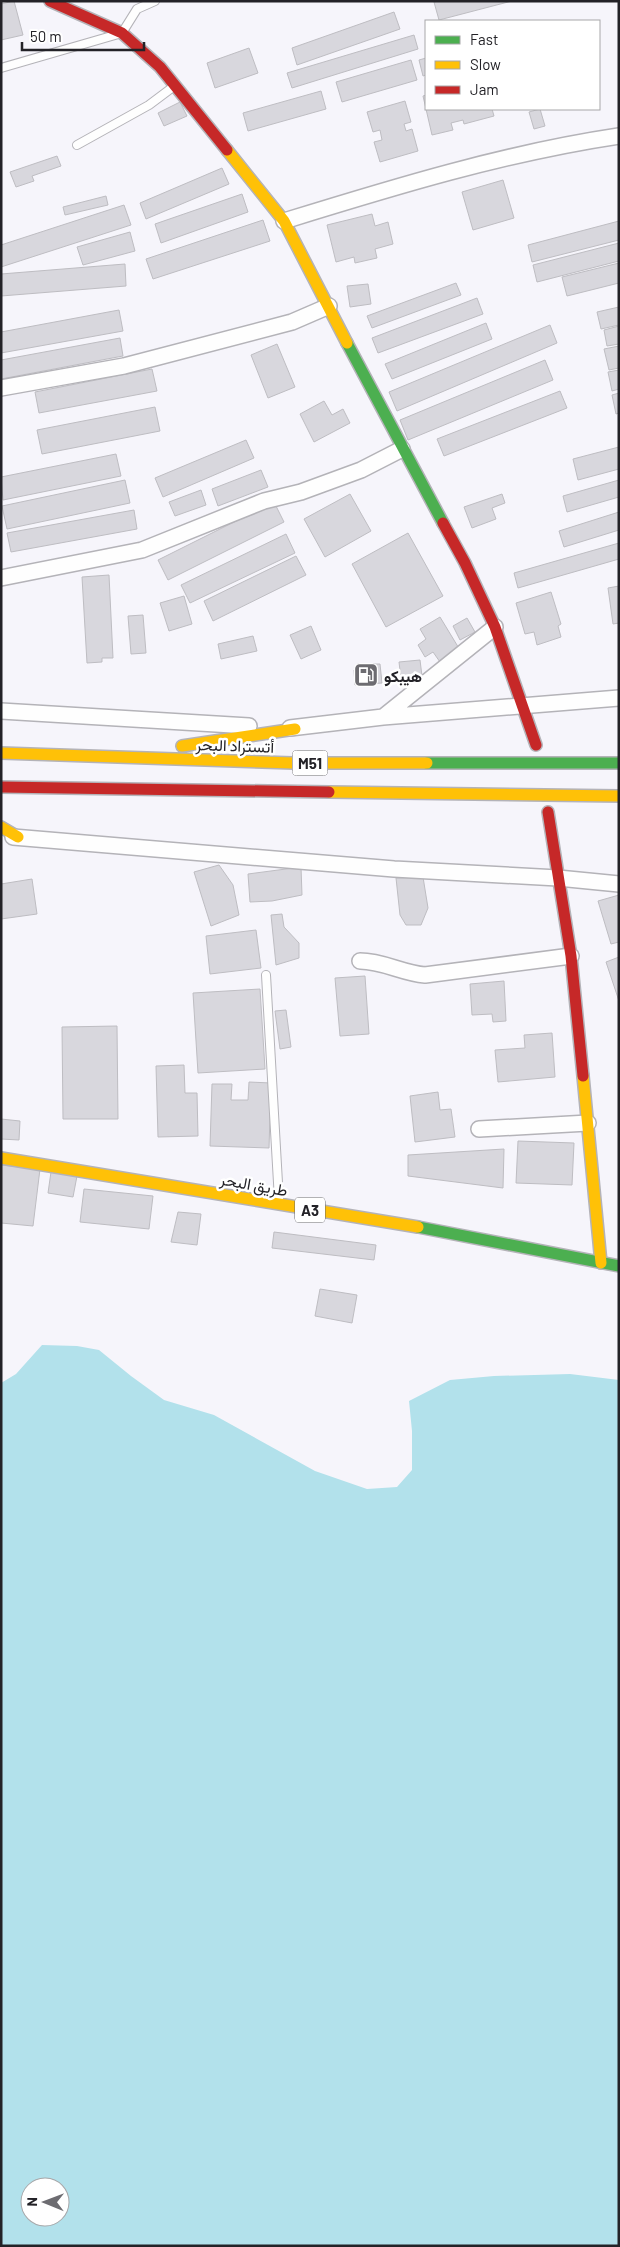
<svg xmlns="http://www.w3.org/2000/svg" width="620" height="2247" font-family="Barlow,Vazirmatn,sans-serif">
  <rect width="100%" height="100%" fill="#f6f5fb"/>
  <path fill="#b2e1eb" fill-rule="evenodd" d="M42,1345l35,1 22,4 32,26 33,24 50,15 101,56 52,18 30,-2 15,-17v-39l-3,-30 41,-21 44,-4 76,-2 49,6v866h-618v-863l15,-9zM30,2187h30v30h-30z"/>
  <path fill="#d8d7dd" stroke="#bebdc2" d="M14,1l9,34 -22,5v-36z
    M439,1h73l-73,19 -5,-18z
    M394,12l6,17 -103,36 -5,-17z
    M414,35l4,14 -126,39 -5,-15z
    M249,48l9,25 -43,15 -8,-25z
    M426,58v17l-3,1 -4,-16z
    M411,60l6,20 -75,22 -6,-20z
    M321,91l5,18 -78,22 -5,-18z
    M426,95v14h66l2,7 -30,8 -1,-4 -12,3 2,7 -21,5 -9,-39z
    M405,101l6,21 -7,2 2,7 6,-2 6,22 -38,11 -6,-20 8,-2 -2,-10 -7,2 -6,-20z
    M180,102l7,14 -23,10 -6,-13z
    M540,109l5,17 -11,3 -5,-17z
    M57,156l4,10 -29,10 2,5 -18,6 -6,-15z
    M222,168l7,16 -83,35 -6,-16z
    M503,180l11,38 -41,12 -11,-38z
    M242,194l6,18 -87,31 -6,-19z
    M106,196l2,9 -43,10 -2,-8z
    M124,205l7,20 -130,42v-22z
    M372,214l3,12 13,-4 5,22 -18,5 2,9 -22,5 -1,-6 -18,5 -9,-37z
    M263,220l7,21 -117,38 -7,-20z
    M619,221v19l-87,22 -4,-17z
    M130,232l5,19 -52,14 -6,-18z
    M619,243v18l-82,21 -4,-17z
    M619,263v20l-52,13 -5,-19z
    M125,264l1,22 -125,10v-22z
    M456,283l5,12 -89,33 -5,-12z
    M368,284l3,20 -21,3 -3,-21z
    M477,298l6,16 -105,39 -6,-15z
    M619,307v18l-18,4 -4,-17z
    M119,310l4,21 -122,22v-21z
    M486,323l6,16 -100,40 -7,-15z
    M550,325l7,18 -160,68 -8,-19z
    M619,326v18l-12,2 -3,-16z
    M120,338l3,18 -122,23v-19z
    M277,344l18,43 -27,11 -17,-43z
    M619,346v22l-10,2 -5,-21z
    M545,360l8,20 -145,60 -8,-20z
    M152,369l5,22 -118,22 -4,-21z
    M619,370v19l-7,2 -4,-19z
    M560,391l7,17 -123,48 -7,-17z
    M619,393v20l-3,1 -4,-19z
    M324,401l8,14 11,-6 7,14 -36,19 -14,-28z
    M155,407l5,24 -118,23 -5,-24z
    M246,440l8,18 -91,39 -8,-19z
    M619,447v22l-41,11 -5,-21z
    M116,454l5,22 -118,24 -2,-23z
    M261,470l7,17 -50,19 -6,-17z
    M125,480l5,23 -123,26 -5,-23z
    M619,480v17l-52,15 -4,-16z
    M201,490l5,15 -31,11 -6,-14z
    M350,494l21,37 -46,26 -21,-38z
    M502,494l3,9 -13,5 4,11 -24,9 -8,-21z
    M274,502l10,20 -116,58 -10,-20z
    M134,510l3,19 -126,23 -4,-19z
    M619,512v18l-55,17 -5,-16z
    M408,533l35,63 -57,31 -34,-63z
    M286,534l9,19 -105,50 -9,-18z
    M619,543v16l-101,29 -4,-15z
    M296,556l10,19 -93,46 -9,-20z
    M109,575l4,83h-11v4l-15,1 -5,-86z
    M619,586v37l-6,1 -5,-36z
    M551,592l10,32 -3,2 3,11 -24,8 -3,-13 -9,2 -9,-31z
    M184,596l8,28 -23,7 -9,-28z
    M143,615l3,38 -15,1 -3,-38z
    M440,617l20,33 -20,12 -7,-10 -8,5 -7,-12 8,-6 -6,-10z
    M467,618l8,14 -15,8 -7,-14z
    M311,626l10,24 -20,9 -11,-24z
    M253,636l4,15 -36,8 -3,-15z
    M420,660l2,16 -21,3 -2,-17z
    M370,664h10l2,19 -27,2 -1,-15h16z
    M219,865l14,20 6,30 -28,11 -17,-54z
    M301,867l1,28 -30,6 -22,1 -2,-28z
    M423,877l5,31 -7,17h-15l-6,-10 -4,-37z
    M32,879l5,35 -36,5v-35z
    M619,895v47l-8,2 -13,-43z
    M282,914l2,13 15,16v15l-23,7 -5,-50z
    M256,930l5,38 -51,6 -4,-38z
    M619,957v44l-13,-39z
    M365,976l4,58 -29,2 -5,-58z
    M504,981l2,40 -13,1 -1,-8 -20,1 -2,-31z
    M260,989l5,80 -67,4 -5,-80z
    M286,1010l5,37 -11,2 -5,-38z
    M117,1026l1,93h-55l-1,-92z
    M552,1033l3,44 -57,5 -3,-32 30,-2 -1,-13z
    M184,1065l1,28h12l1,43 -40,1 -2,-71z
    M249,1082l22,1 -2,65 -59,-2 2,-62h20l-1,16h17z
    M438,1092l2,18 11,-1 4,28 -40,5 -5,-46z
    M1,1119l19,2 -1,19 -18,-1z
    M518,1141l56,2 -2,42 -56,-2z
    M504,1149l-1,39 -95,-12v-21z
    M1,1165l39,4 -7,57 -32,-3z
    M51,1172l26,4 -4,21 -25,-4z
    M84,1189l69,7 -4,33 -69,-7z
    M178,1212l23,2 -4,31 -26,-3z
    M274,1232l102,13 -2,15 -102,-12z
    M320,1289l37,6 -5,28 -37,-7z"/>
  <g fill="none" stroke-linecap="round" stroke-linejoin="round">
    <defs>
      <path id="lane" d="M1,68l121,-35 15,-24 18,-8
        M77,145l72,-40 24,-18
        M266,975l13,225"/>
      <path id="street" d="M284,221c110,-34 221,-68 335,-85
        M1,388l123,-22 168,-44 37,-16
        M1,578l141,-28 122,-49 37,-9 60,-22 41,-21
        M1,711l248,15
        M383,717l112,-90
        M290,728l93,-11 236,-19
        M13,837l381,32 164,9 61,6
        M360,961c23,0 42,12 65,14l146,-19
        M479,1129l109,-6"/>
      <path id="fast" d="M347,343l96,180
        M427,763h192
        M418,1227l201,39"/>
      <path id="slow" d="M227,150l57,71 63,122
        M182,746l113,-17
        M1,753l292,10h134
        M329,792l290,4
        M1,827l17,10
        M583,1076l18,187
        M1,1158l417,69"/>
      <path id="jam" d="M50,1l72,32 38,34 67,83
        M443,523l22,40 30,64 41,118
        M1,787l328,5
        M548,812l23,144 12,120"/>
    </defs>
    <use href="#lane" stroke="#b4b3b8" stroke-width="10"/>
    <use href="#street" stroke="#b4b3b8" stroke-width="18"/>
    <use href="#fast" stroke="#b4b3b8" stroke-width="14"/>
    <use href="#slow" stroke="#b4b3b8" stroke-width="14"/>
    <use href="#jam" stroke="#b4b3b8" stroke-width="14"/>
    <use href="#lane" stroke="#fefefe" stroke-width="8"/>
    <use href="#street" stroke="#fefefe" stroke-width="15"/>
    <use href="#fast" stroke="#4caf50" stroke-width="11"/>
    <use href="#slow" stroke="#ffc107" stroke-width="11"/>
    <use href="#jam" stroke="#c62828" stroke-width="11"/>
  </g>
  <defs>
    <symbol id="fuel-square" viewBox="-11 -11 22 22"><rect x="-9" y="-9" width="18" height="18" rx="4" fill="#6d6c71" stroke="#fff"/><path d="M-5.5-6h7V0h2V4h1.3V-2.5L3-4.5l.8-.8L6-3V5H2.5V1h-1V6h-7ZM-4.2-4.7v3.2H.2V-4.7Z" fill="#fff"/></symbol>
  </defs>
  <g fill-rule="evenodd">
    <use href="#fuel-square" x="352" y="661" width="28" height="28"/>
  </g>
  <g text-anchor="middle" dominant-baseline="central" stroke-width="5" stroke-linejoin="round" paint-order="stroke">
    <g fill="#fff" stroke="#656468" stroke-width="1">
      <rect x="292.5" y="750.5" width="35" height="25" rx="4"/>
      <rect x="295" y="1197.5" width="30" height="25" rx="4"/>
    </g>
    <g font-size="15" font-weight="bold" fill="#232227">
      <text x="310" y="763">M51</text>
      <text x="310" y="1210">A3</text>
    </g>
    <g font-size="16" font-weight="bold" fill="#232227" stroke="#fff" text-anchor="start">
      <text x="384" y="675">هيبكو</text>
    </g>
    <g font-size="16" fill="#232227" stroke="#fff">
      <text transform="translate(235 745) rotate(2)">أتستراد البحر</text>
      <text transform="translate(254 1184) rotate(10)">طريق البحر</text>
    </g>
  </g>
  <rect width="620" height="2247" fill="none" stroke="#232227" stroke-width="5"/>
  <rect x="425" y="20" width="175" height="90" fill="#ffffff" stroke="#a7a7a9"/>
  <rect x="435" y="36" width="25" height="8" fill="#4caf50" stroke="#a7a7a9"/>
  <text x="470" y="45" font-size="15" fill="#232227">Fast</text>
  <rect x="435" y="61" width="25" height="8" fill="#ffc107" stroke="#a7a7a9"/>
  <text x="470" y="70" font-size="15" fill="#232227">Slow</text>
  <rect x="435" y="86" width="25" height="8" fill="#c62828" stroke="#a7a7a9"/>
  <text x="470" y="95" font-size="15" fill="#232227">Jam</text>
  <g transform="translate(45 2202) rotate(271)"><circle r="24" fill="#ffffff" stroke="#a7a7a9"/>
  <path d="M0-4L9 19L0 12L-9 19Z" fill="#6d6c71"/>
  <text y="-8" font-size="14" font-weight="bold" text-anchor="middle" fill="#232227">N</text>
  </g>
  <path d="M22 42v8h122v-8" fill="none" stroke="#232227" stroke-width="2.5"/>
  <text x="30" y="42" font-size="15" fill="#232227" stroke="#ffffff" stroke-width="4" paint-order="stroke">50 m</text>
</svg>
